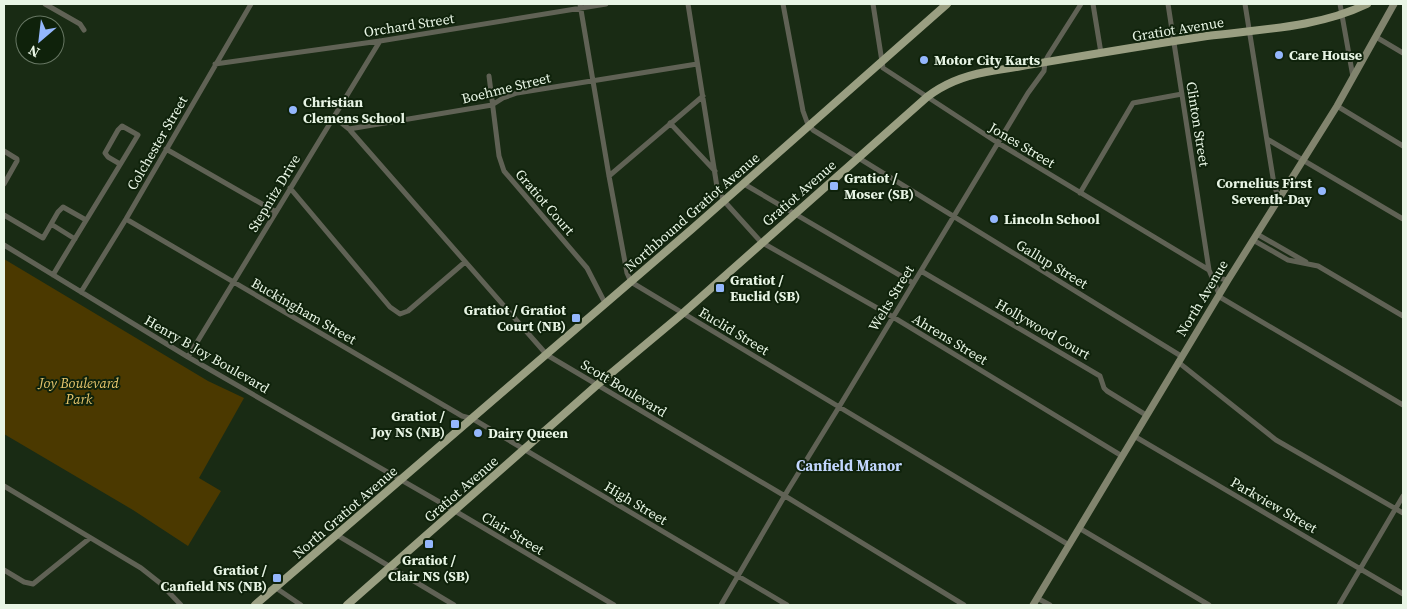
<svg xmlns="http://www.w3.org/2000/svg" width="1407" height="609" font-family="'Source Serif 4',serif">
  <rect width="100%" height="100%" fill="#192b14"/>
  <path fill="#4b3900" d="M4,259l204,122 36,17 -45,80 22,13 -33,55 -55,-36 -129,-76z"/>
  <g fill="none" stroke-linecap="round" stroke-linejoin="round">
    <path stroke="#606255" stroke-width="5" d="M45,4l35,20 4,6
      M580,4l29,172 18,97 4,9 438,263
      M688,4l29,183 7,14 37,41 132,75 229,139
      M783,4l20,107 4,11 6,8 368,226
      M873,4l10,64 115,75 211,127
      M1093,4l8,49
      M1168,4l41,266 10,24
      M1245,4l29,180 5,16
      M1340,4l13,73
      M1376,37l27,16
      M215,64l165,-23 226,-37
      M489,76l10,80 5,15 83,97 18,35
      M1337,106l66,40
      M334,117l15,12 198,226 243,144 174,106
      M670,123l45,48
      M349,129l143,-24 11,-7 14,-5 180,-29
      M1267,139l136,80
      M166,149l110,63
      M4,151l13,8v2l-13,23
      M609,176l94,-80
      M744,184l169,99
      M290,188l100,119 10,7 8,-3 57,-49
      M1080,193l53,-90 49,-9
      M4,215l39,23 15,-26 5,-5 23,13
      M126,219l336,197 11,3 314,186
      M51,224l24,15
      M1257,234l49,28
      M1253,240l35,20 30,6 85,50
      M4,245l184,112 267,154 159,94
      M921,271l179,105 4,12 3,3 39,24
      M53,275c28,-47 57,-93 85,-140l-16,-9 -4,4 -13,23 3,4 12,7
      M1212,277l16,3
      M81,292l45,-73 125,-215
      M1218,296l185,109
      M188,357l192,-316
      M1178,362l98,78 127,73
      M1134,436l269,158
      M4,486l137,82 19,15 21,22
      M1079,528l130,77
      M337,535l117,70
      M4,570l20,12 9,2 57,-46
      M276,588l25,17
      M1037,598l13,7
      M721,605l67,-115 51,-83 189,-314 16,-22 1,-9 3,-6 33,-52
      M1339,605l64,-109"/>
    <path stroke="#81846e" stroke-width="7" d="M1033,605l195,-325 109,-174 57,-102"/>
    <path stroke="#9a9f82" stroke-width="8" d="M255,605l437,-376 255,-225
      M347,605l250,-220 85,-71 245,-217c18,-14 37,-21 59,-25 74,-12 147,-25 221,-36 54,-7 110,-8 160,-32"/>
  </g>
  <g fill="#94b7fd" stroke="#0f220b" stroke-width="2">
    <circle cx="1279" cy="55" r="5"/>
    <circle cx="924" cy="60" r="5"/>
    <circle cx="293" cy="110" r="5"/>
    <rect x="829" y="181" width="10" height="10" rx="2.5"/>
    <circle cx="1322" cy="191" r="5"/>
    <circle cx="994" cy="219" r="5"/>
    <rect x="715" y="283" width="10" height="10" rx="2.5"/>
    <rect x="571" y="313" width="10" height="10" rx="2.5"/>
    <rect x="450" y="419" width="10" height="10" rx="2.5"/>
    <circle cx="478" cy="433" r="5"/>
    <rect x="424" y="539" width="10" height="10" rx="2.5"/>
    <rect x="272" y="573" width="10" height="10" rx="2.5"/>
  </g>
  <g text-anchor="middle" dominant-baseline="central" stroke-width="4" stroke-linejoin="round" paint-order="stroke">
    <g font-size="14" fill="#e8f5e5" stroke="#0f220b">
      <text transform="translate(409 25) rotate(-9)">Orchard Street</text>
      <text transform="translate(1178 29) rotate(-9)">Gratiot Avenue</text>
      <text transform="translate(506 88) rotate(-14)">Boehme Street</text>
      <text transform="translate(1198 124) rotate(81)">Clinton Street</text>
      <text transform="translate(157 143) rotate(-60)">Colchester Street</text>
      <text transform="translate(1022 145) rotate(31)">Jones Street</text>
      <text transform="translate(274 193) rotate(-59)">Stepnitz Drive</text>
      <text transform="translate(799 193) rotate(-41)">Gratiot Avenue</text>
      <text transform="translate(545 202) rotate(49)">Gratiot Court</text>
      <text transform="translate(692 212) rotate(-41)">Northbound Gratiot Avenue</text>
      <text transform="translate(1052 264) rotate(31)">Gallup Street</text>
      <text transform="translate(891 298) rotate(-59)">Welts Street</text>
      <text transform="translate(1202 298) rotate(-59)">North Avenue</text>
      <text transform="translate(304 311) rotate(30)">Buckingham Street</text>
      <text transform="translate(1043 329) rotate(30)">Hollywood Court</text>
      <text transform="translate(734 331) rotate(31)">Euclid Street</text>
      <text transform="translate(950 339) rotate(31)">Ahrens Street</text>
      <text transform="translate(207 354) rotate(30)">Henry B Joy Boulevard</text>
      <text transform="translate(624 388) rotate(31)">Scott Boulevard</text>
      <text transform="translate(461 489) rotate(-41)">Gratiot Avenue</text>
      <text transform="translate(636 503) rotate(31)">High Street</text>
      <text transform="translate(1274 505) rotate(30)">Parkview Street</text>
      <text transform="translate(345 512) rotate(-41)">North Gratiot Avenue</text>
      <text transform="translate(513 533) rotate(31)">Clair Street</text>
    </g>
    <g font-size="14" font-weight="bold" fill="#e8f5e5" stroke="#0f220b" text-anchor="start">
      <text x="1289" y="55">Care House</text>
      <text x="934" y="60">Motor City Karts</text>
      <text x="303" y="102">Christian<tspan x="303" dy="16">Clemens School</tspan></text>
      <text x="844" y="178">Gratiot /<tspan x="844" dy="16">Moser (SB)</tspan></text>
      <text x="1312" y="183" text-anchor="end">Cornelius First<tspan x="1312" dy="16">Seventh-Day</tspan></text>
      <text x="1004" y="219">Lincoln School</text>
      <text x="730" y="280">Gratiot /<tspan x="730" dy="16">Euclid (SB)</tspan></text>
      <text x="566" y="310" text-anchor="end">Gratiot / Gratiot<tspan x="566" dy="16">Court (NB)</tspan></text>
      <text x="445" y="416" text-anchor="end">Gratiot /<tspan x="445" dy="16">Joy NS (NB)</tspan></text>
      <text x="488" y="433">Dairy Queen</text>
      <text x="429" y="560" text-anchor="middle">Gratiot /<tspan x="429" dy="16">Clair NS (SB)</tspan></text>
      <text x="267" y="570" text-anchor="end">Gratiot /<tspan x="267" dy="16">Canfield NS (NB)</tspan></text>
    </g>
    <g font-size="14" font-style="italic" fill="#e4c46c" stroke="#0f220b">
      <text x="79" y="383">Joy Boulevard<tspan x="79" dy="16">Park</tspan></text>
    </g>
    <g font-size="15" font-weight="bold" fill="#c2d6fe" stroke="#0f220b">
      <text x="849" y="465">Canfield Manor</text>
    </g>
  </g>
  <rect width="1407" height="609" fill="none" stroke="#e8f5e5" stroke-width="10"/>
  <g transform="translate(40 40) rotate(208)"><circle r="24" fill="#0f220b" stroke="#667662"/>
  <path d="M0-4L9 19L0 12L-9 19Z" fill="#94b7fd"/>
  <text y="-8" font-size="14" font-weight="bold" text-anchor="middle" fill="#e8f5e5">N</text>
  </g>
</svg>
